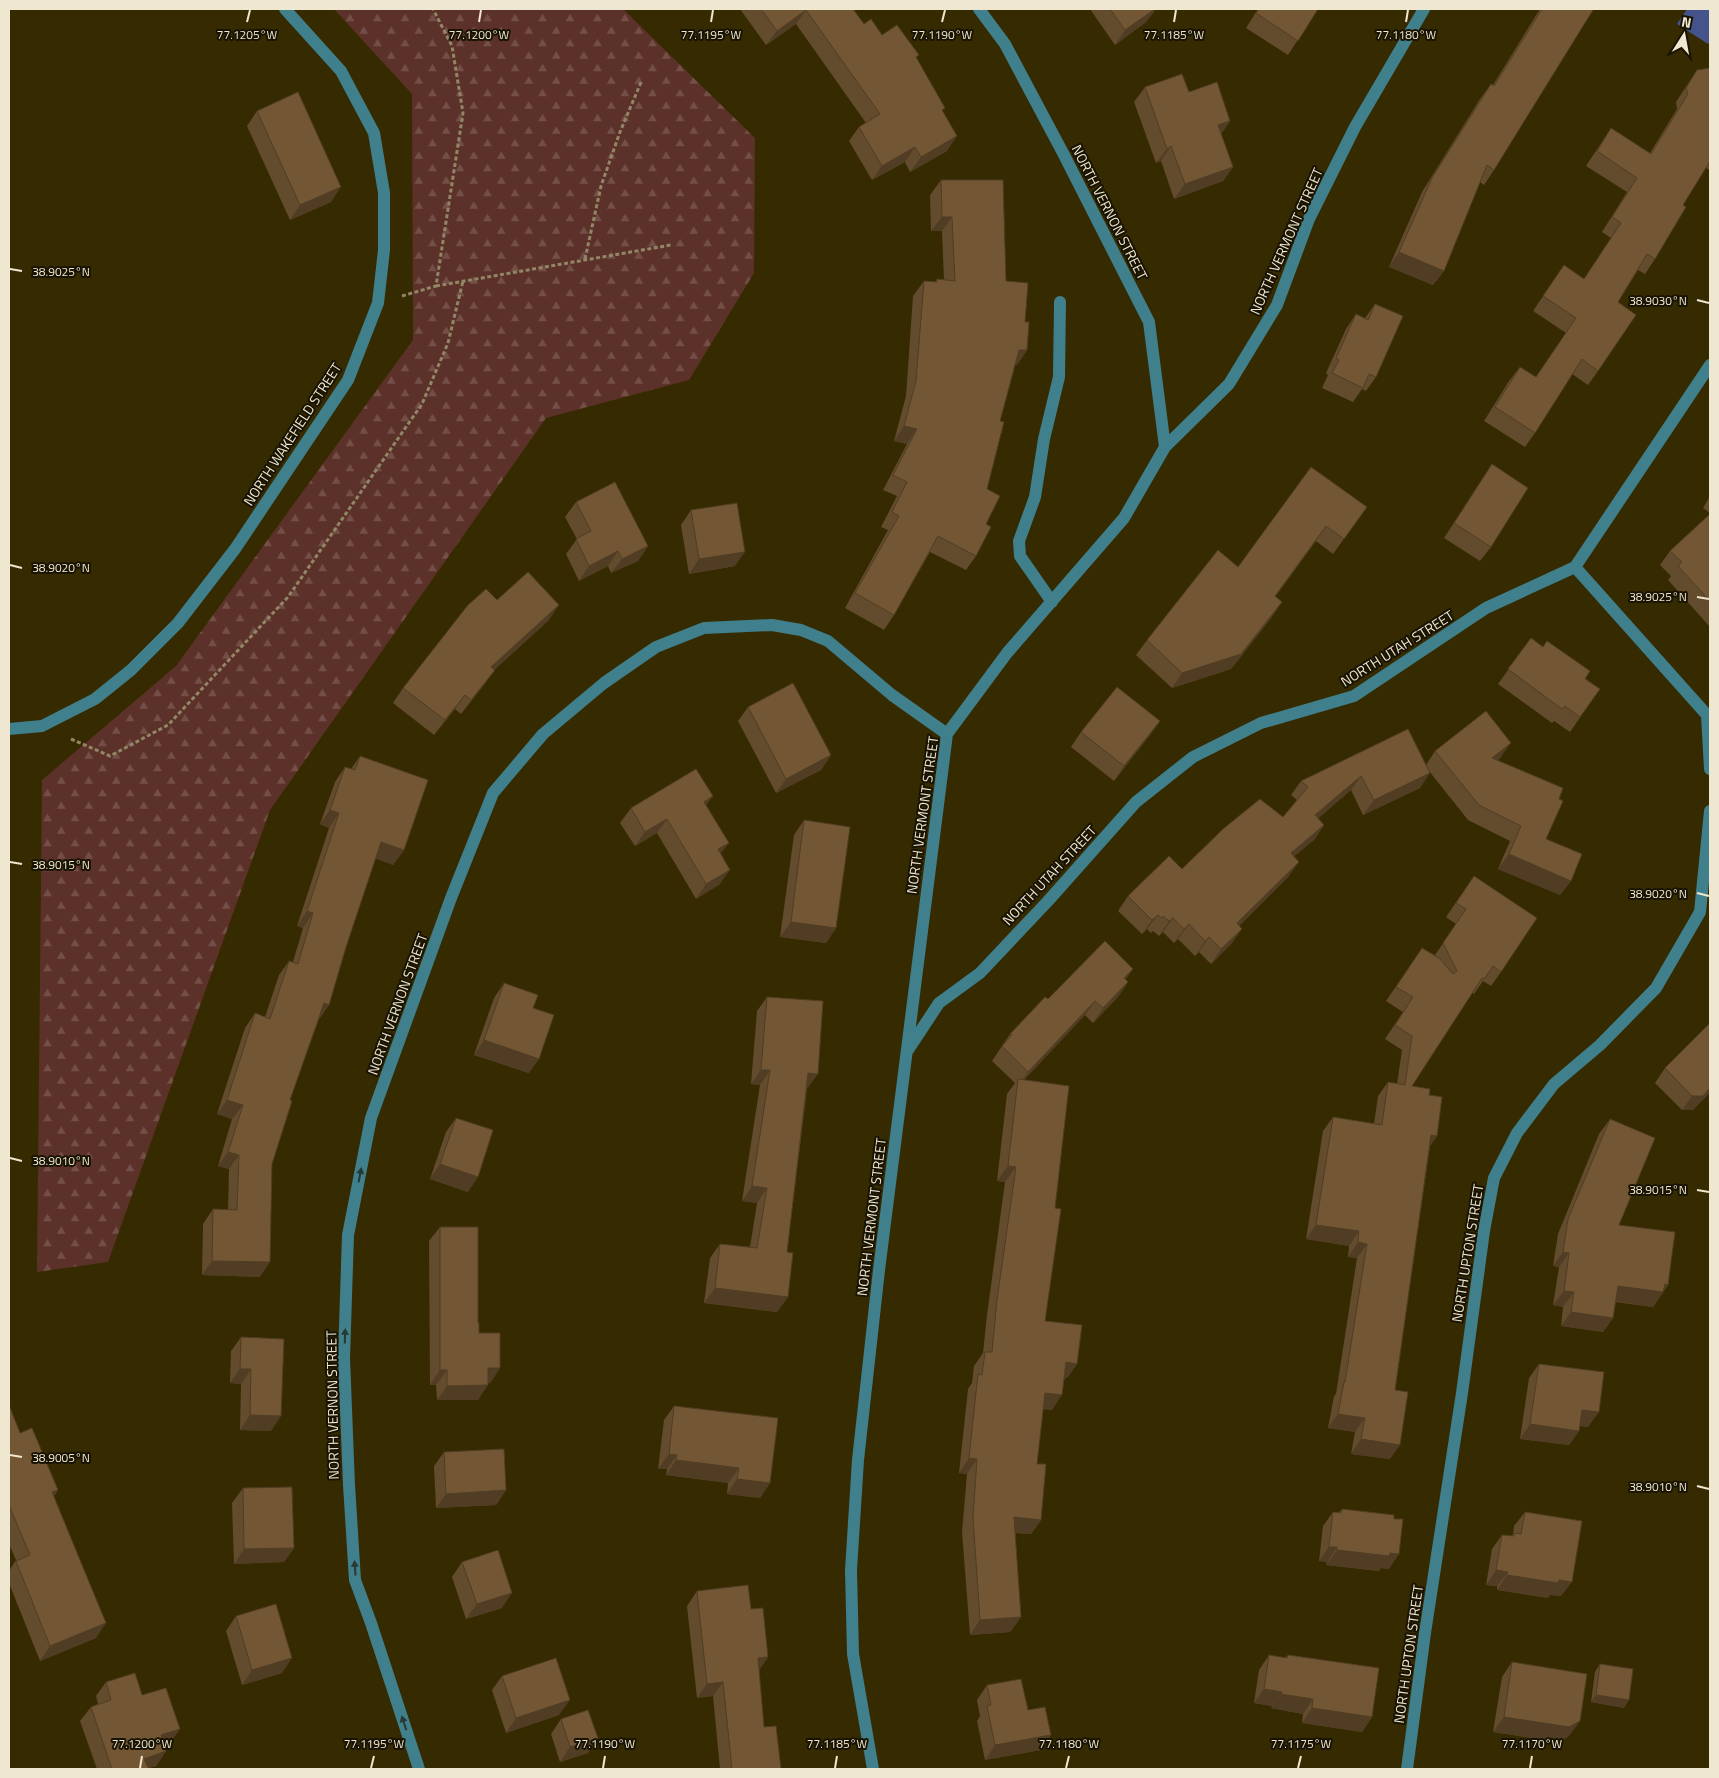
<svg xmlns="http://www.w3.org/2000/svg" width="1719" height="1778" font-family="'Titillium Web',sans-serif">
  <defs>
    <pattern id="forest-firs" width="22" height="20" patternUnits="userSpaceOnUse" patternTransform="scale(1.25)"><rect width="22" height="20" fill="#5c3129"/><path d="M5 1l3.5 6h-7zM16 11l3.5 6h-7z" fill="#744f47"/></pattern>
  </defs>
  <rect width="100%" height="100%" fill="#362a00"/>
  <path fill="url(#forest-firs)" d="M334,9h289l132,129 -1,135 -65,107 -143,38 -276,392 -162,452 -71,10 5,-492 134,-114 237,-326 -1,-246z"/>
  <path fill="#45538b" d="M1687,9h23v32l-2,3 -31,-20z"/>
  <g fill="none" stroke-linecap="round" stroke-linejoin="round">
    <path stroke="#918766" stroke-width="3" stroke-dasharray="4 2.5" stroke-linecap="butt" d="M585,259l16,-73 19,-54 22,-52
      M436,286l235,-41
      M402,296l34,-10 27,-173 -11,-67 -19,-37
      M71,739l39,17 58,-31 120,-128 134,-193 26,-61 15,-62"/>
    <path stroke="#3f808c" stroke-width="12" d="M979,9l26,35 58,109 86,169 16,125
      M1575,567l132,148 3,54
      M1052,602l-32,-46 -1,-15 16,-44 9,-58 15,-62 1,-75
      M9,729l33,-3 53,-27 36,-29 47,-47 57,-74 113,-169 30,-77 6,-53v-57l-10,-60 -33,-62 -56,-62
      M908,1050l31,-47 41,-30 68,-72 88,-99 57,-45 68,-34 93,-27 132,-88 89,-41 135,-202
      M419,1769l-48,-146 -16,-43 -6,-95 -5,-127 4,-123 23,-117 80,-220 42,-105 50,-59 61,-51 52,-36 48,-19 68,-3 29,5 27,11 64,54 55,39
      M873,1769l-20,-115 -2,-84 7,-110 21,-190 68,-536 60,-81 117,-135 41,-71 64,-63 48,-79 32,-86 46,-92 69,-118
      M1407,1769l18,-136 37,-240 22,-162 10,-53 23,-45 37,-49 46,-39 56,-57 44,-76 10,-101"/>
  </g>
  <path fill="#634b2d" d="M740,9h113l11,15 18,11 34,24 27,52 4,40 -37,21 -5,-10 -33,18 -23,-39 10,-14 7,-4 -70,-99 -30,21z
    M1090,9h66l-10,13 -31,23z
    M1258,9h60l-30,46 -42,-27z
    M1540,9h51l-97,161 -10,15 -4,-3 -36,89 -11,14 -44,-18 33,-75 58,-93 11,-15 2,1z
    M1710,68v101l-1,1 -3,-2 -23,37 -28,54 -10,15 -7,-4 -20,32 -20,69 -10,14 -16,-11 -37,59 -10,14 -41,-26 25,-40 11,-14 16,10 30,-44 -33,-22 21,-31 30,-1 27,-41 -9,-6 25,-40 -41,-26 25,-38 39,25 27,-44 -1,-7 21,-32z
    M1145,87l44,5 41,29 -9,13 12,33 -10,14 -49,18 -13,-38 -5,2 -22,-61z
    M257,111l74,91 -41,18 -43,-94z
    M941,180l65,101 19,41 2,28 -10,15h-2l-15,56 -13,68 -1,35 -10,32 -10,14 -36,-18 -36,63 -10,15 -39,-22 43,-78 -7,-3 16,-31 -14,-6 24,-46 -13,-3 12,-45 7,-100 11,-15 11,1 2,-3 7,1 -2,-49h-11l-1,-36z
    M1375,304l1,73 -10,14 -4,-2 -9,13 -31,-14 6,-13 -2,-2 20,-44 10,-15 9,4z
    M1492,464l-1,83 -11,14 -36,-23z
    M1710,496v17l-7,-5z
    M576,502l72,44 -10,15 -27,12 -3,-7 -29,15 -13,-27 11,-15 -12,-22z
    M1367,507l-34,47 -17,-13 -41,56 -3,20 -41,52 -59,19 -36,-33 11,-15 91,-73z
    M691,510l44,56 -46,8 -8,-49z
    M1710,514v113l-42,-47 3,-4 -11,-11 10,-14z
    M497,600l52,20 -55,50 -10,15 -23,29 -6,-5 -21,26 -41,-32 10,-15z
    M1531,638l69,51 -30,43 -16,-11 -2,2 -54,-39z
    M748,707l83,48 -10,15 -45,23 -38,-72z
    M1160,721l-10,14 -36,46 -43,-34 10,-15z
    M1435,751l66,6 -3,3 61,39 -13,40 25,42 -11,14 -62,-26 12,-28 -42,-21 -39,-49 -9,17 -57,27 -12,-25 -33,28 6,7 -10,15 -20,16 -5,20 -50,50 -7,17 -21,21 -12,-12 -4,4 -17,-17 -4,4 -11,-11 -4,4 -6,-5 -2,2 -4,-4 -5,5 -24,-23 10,-15 155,-79 14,-17 -6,-5 10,-14 125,-16z
    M360,756l44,94 -11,15 -17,-7 -30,89 -17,58 -10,14 -29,81 -18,64 -12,113 -58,-2 1,-51 10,-15 15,1 1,-41 -11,-3 14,-47 -15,-5 28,-86 10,-15 10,4 14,-42 10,-14 4,1 10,-34 -6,-2 32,-98 -9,-4 15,-42 10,-15 6,2z
    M706,806l14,48v30l-24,15 -39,-66 -22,13 -15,-23 11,-15z
    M804,820l32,108 -10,15 -46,-6 14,-102z
    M1474,876l27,96 -10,14 -8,-5 -9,13 -2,-2 -60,94 17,9 8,41 -7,10 -35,244 -5,69 -39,-5 4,-22 -27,-4 6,-32 2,-2 21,-136 -9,-1 1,-11 -43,-7 17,-108 10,-14 41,7 4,-28 10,-14 9,2 5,-34 -17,-11 18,-27 -17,-11 36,-53 13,7 21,-31 -10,-7z
    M1133,969l-8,11 3,2 -10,15 -25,26 -8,-8 -61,65 31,128 -10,113 32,43 -10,14h-2l-13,32 -9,-1 -6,55 4,56 -10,14 -16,-1 6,84 -11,15 -40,3 -8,-103 5,-58 -8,-1 9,-84 4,-6 2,-17 9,-13 4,-38 18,-133 -8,-1 10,-87 8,-11 -23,-22 18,-27 38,-35z
    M504,983l29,25 -4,65 -55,-18 20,-57z
    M767,997l40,92 -20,163 1,45 -11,15 -73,-9 6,-45 10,-14 30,3 7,-44 -15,-2 18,-116 -9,-1 6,-73z
    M1710,1023l-17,87h-11l-27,-27 10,-15z
    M456,1118l12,74 -38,-13 16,-47z
    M1610,1119l9,106 49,60 -15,22 -38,-5 -2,16 -10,14 -42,-6 2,-19 -10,-2 6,-38 -6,-1 5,-32 41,-100z
    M440,1227l38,96 1,10 21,35 -10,15h-2l-10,17h-41l-1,-15h-6l-1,-144z
    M241,1337l30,94 -31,-1 1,-46 -11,-1 1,-32z
    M1539,1364l49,63 -8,-1 -1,5 -10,14 -49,-6 9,-61z
    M9,1405l11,28 38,57 -4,6 42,142 -56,23 -31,-78v-12l7,-11 -7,-16z
    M674,1406l96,77 -10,15 -33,-4 1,-11 -62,-8 1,-6h-9l6,-49z
    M444,1452l62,38 -10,15 -60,3 -2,-42z
    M243,1488l51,60 -10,14 -50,2 -2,-61z
    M1342,1509l47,60 -8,-1 -2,3 -53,-6 1,-3 -8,-1 4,-35 10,-14h6z
    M1525,1512l36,84 -11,-1 -2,3 -51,-8v-4l-11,-1 6,-36 10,-14 10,1 1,-2 1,-8z
    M462,1562l40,46 -36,11 -14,-42z
    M697,1591l54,18 17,48 -9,13 5,57 17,42h-61l-7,-73 -16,2 -10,-92z
    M236,1616l46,57 -40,12 -16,-54z
    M1269,1655l16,3 3,-3 84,62 -10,15 -60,-9 1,-9 -32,-6 1,-2 -18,-3 5,-33z
    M1512,1662l57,74 -10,6 -66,-10 9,-55z
    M1600,1664l24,44 -33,-6 4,-30z
    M502,1676l57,39 -53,18 -14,-43z
    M106,1682l36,13 28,48 -6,2 2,6 -10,15 -8,2 1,1h-52l-17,-48 11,-14 7,-3 -2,-8z
    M987,1685l41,25 23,25 -10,15 -56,10 -8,-39 3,-5 -3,-16z
    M561,1719l27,34 -28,9 -9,-28z"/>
  <path fill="#503d24" d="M1155,9h1l-10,13 -31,23 10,-15z
    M806,10l-10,14 -30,21 11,-14z
    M1230,121l-10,14 -2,-10z
    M957,136l-10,15 -37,21 11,-15z
    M1171,146l-10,15 -5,2 11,-14z
    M915,147l-10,15 -33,18 10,-14z
    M1233,167l-10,14 -49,18 11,-15z
    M341,187l-10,15 -41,18 10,-15z
    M942,217h10l-10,14h-11z
    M1399,252l45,19 -11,14 -44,-18z
    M1019,350h8l-10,15 -8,-1z
    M904,426l13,3 -10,15 -13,-3z
    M648,546l-10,15 -27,12 11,-14z
    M618,551l-10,15 -29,15 10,-15z
    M745,552l-10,14 -46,8 10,-15z
    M1282,602l-10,15 -41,52 -59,19 10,-15z
    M559,605l-10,15 -68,62 10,-15z
    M495,670l-11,15 -23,29 10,-14z
    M465,695l-10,14 -21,26 11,-15z
    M1160,721l-10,14 -36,46 10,-15z
    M1511,743l-10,14 -19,15 10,-14z
    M831,755l-10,15 -45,23 10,-14z
    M1430,773l-10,15 -57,27 11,-15z
    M1361,776l-10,14 -46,40 10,-15z
    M713,796l-11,15 2,-9z
    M330,810l9,3 -10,15 -9,-4z
    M667,819l-10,14 -22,13 10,-14z
    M1324,825l-10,15 -34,28 11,-15z
    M381,842l23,8 -11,15 -22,-8z
    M729,843l-11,14v-8z
    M1509,854l62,27 -11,14 -62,-26z
    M1299,862l-10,14 -63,62 11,-15z
    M730,870l-10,14 -24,15 10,-15z
    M307,911l6,2 -10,15 -6,-2z
    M1158,915l-11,14 -5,5 10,-14z
    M1173,918l-10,14 -4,4 10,-15z
    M791,922l45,6 -10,15 -46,-6z
    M1189,924l-11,15 -4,4 10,-14z
    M1242,929l-10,14 -21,21 10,-15z
    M1209,937l-10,15 -4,4 10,-15z
    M1133,969l-10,14 1,-5z
    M1128,982l-10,15 -25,26 10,-15z
    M1095,1001l-10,14 -67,71 10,-14z
    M324,1003l5,2 -11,14z
    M484,1040l55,19 -10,14 -55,-18z
    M761,1070h9l-10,15 -9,-1z
    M808,1073l10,1 -11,15 -9,-1z
    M1710,1088v5l-17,17h-11l10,-14z
    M227,1100l16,5 -11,14 -15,-5z
    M1431,1135l6,1 -10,14z
    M228,1152l11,3 -10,14 -11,-3z
    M440,1164l38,13 -10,15 -38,-13z
    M1008,1166l8,1 -11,15 -8,-1z
    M752,1186l15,2 -10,15 -15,-2z
    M1316,1225l43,6 -10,15 -43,-7z
    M1358,1242l9,2 -10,14 -9,-1z
    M1563,1252l6,1 -10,14 -6,-1z
    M212,1261l58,1 -10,15 -58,-2z
    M1665,1284l3,1 -15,22 -46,-7 11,-14z
    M715,1288l73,9 -11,15 -73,-9z
    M1564,1291l10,1 -11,15 -10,-2z
    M1571,1312l42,6 -10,14 -42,-6z
    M1066,1362l11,2 -10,14 -11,-1z
    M488,1368h12l-10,15h-12z
    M240,1369h11l-10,15 -11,-1z
    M440,1370h7l-11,15h-6z
    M488,1385l-10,15h-41l10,-14z
    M1045,1393l17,2 -10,15 -17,-3z
    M1582,1410l17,2 -11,15 -16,-2z
    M1338,1414l27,4 -10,14 -27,-4z
    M250,1415l31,1 -10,15 -31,-1z
    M1530,1424l49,7 -10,14 -49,-6z
    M1361,1439l39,6 -10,14 -39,-5z
    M669,1454l8,1 -10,14h-9z
    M969,1458l8,1 -10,15 -8,-1z
    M676,1460l63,8 -11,15 -62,-8z
    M737,1479l33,4 -10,15 -33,-4z
    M58,1490l-11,15 5,-13z
    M506,1490l-10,15 -60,3 10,-14z
    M1014,1517l27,3 -10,14 -27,-2z
    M1329,1547h8l-10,15 -8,-1z
    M294,1548l-10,14 -50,2 10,-15z
    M1337,1550l53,3 9,1 -10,15 -8,-1 -2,3 -53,-6z
    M1496,1570l12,2 -11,14 -11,-1z
    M1507,1575l52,5 13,2 -11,14 -11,-1 -2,3 -51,-8z
    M512,1593l-10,15 -36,11 11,-15z
    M1021,1617l-11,15 -40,3 10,-15z
    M106,1623l-10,15 -56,23 10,-15z
    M768,1657l-10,15v-14z
    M292,1658l-10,15 -40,12 10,-15z
    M723,1682l-10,14 -16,2 10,-14z
    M1264,1689l18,3 -10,14 -18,-3z
    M1281,1694l32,5 -10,15 -32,-6z
    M1596,1695l33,5 -5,8 -33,-6z
    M570,1700l-11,15 -53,18 10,-15z
    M1312,1708l60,9 -10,15 -60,-9z
    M1504,1717l76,4 -11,15 -10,6 -66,-10z
    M180,1729l-10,14 -20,7 11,-15z
    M1051,1735l-10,15 -56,10 10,-15z
    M598,1738l-10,15 -28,9 10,-15z
    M166,1751l-10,15 -11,3 -1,-10z"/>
  <path fill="#735734" stroke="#503d24" d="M761,9h92l11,15 7,-5 11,16 15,-10 22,30 -3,2 29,51 -3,2 15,26 -36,21 -6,-10 -33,19 -23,-39 21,-13 -74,-104 -29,21z
    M1110,9h45l-30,21z
    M1259,9h59l-20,32 -42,-28z
    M1542,9h49l2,1 -99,160 -7,-5 -43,106 -45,-19 33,-74 59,-94 3,2z
    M1710,68v93l-27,44 3,2 -31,52 -8,-5 -29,48 18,13 -38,56 -16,-12 -47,74 -40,-26 25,-40 16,10 40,-59 -33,-22 21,-31 20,14 37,-56 -9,-6 25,-39 -40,-27 14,-23 40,26 37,-60 -2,-6 11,-18z
    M1182,74l7,18 28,-10 13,39 -12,4 15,42 -48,17 -14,-38 -4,3 -22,-62z
    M298,92l43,95 -41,18 -43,-94z
    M941,180h62l3,101 22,2 -3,39h4l-2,28h-8l-19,71 4,1 -17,67 13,7 -14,28 5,3 -15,29 -38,-20 -44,79 -39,-22 44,-77 -7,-4 15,-30 -14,-7 24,-46 -13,-3 12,-45 8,-100 13,1v-3l18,2 -3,-64h-10z
    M1375,304l28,12 -27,61 -7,-3 -6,14 -31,-15 7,-13 -3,-2 20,-44 12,6z
    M1492,464l36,24 -37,59 -37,-24z
    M1311,467l56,40 -23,32 -18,-13 -51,70 7,6 -41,52 -59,19 -35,-33 71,-90 20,17z
    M615,482l33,64 -26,13 -4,-8 -29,15 -13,-27 15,-8 -15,-29z
    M737,503l8,49 -46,7 -8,-49z
    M1710,514v87l-32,-35 4,-4 -12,-11z
    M528,572l31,33 -68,62 4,3 -24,30 -6,-5 -20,25 -42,-32 65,-83 18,-16 11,11z
    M1531,638l12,9 4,-6 43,30 -5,8 15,10 -20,28 -15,-11 -3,3 -54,-40z
    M793,683l38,72 -45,24 -38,-72z
    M1117,687l43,34 -36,45 -43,-34z
    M1486,711l25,32 -19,15 71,30 -4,11 4,2 -17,38 36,15 -11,27 -62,-27 12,-28 -42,-21 -44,-54z
    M1408,729l22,44 -56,27 -13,-24 -46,39 9,10 -33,28 8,9 -62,61 5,6 -21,20 -12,-12 -4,4 -16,-17 -5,5 -11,-11 -4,3 -6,-5 -2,2 -3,-3 -6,5 -24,-24 41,-40 13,13 41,-40 37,-30 23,18 25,-30 -7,-6z
    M360,756l68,24 -24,70 -23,-8 -35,105 -17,58 -5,-2 -34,97 2,1 -20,63 -2,98 -58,-1 1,-52 24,1 2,-55 -11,-3 15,-47 -16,-5 28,-87 15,6 19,-58 9,3 15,-51 -6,-2 32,-98 -9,-3 15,-43 10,3z
    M696,769l17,27 -9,6 25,41 -11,6 12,21 -24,14 -39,-65 -22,13 -14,-24z
    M804,820l46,7 -14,101 -45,-6z
    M1474,876l63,42 -36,54 -8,-6 -9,13 -2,-1 -70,108 18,3 -1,6 13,2 -5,39 -6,-1 -36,255 13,2 -8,53 -39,-6 4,-21 -27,-4 6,-32h1l22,-138 -9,-2 1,-11 -43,-6 17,-108 49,8 6,-43 17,3 7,-49 -17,-11 18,-28 -17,-10 26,-39 18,11 13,15 4,-3 -14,-28 23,-34 -10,-6z
    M1105,941l28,28 -9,9 4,4 -25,26 -8,-7 -67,71 -26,-26 10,-11 -2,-1 35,-37 3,2z
    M504,983l34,12 -5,13 21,7 -15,44 -55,-19z
    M767,997l56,4 -5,73 -10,-1 -21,179 6,1 -5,44 -73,-9 5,-44 37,4 10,-60 -15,-2 18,-116h-9z
    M1710,1023v65l-7,8h-11l-27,-28z
    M1018,1079l51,7 -14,122 6,1 -16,112 37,4 -5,39 -11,-2 -4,33 -17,-2 -8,71h9l-5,56 -27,-3 7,100 -41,3 -7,-103 4,-58 -8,-1 9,-84 4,1 3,-23h7l5,-52 19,-133 -8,-1z
    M456,1118l37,12 -15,47 -38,-13z
    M1610,1119l45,19 -36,87 56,7 -7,53 -3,-1 -2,8 -45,-6 -5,32 -42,-6 3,-20 -10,-1 5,-38 -6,-1 5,-33z
    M440,1227h38v96h1v10h21v35h-12v17l-41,1v-16h-7z
    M241,1337l43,2 -3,77 -31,-1 1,-46h-11z
    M1539,1364l65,8 -5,40 -17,-2 -3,21 -49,-7z
    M9,1405l11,28 12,-5 26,62 -6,2 54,131 -56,23 -34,-85 14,-6 -21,-50z
    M674,1406l104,12 -8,65 -33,-4 2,-11 -63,-8 1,-5 -8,-1z
    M504,1449l2,41 -60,4 -2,-42z
    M292,1487l2,61 -50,1 -1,-61z
    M1342,1509l52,6v4h9l-4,35 -9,-1 -1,3 -52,-6v-3h-8l4,-35 8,1z
    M1525,1512l57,9 -10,61 -13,-2 -1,3 -51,-8 1,-3 -12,-2 6,-35 12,1v-3l7,1z
    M498,1550l14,43 -35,11 -15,-42z
    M748,1585l3,24 12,-1 5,49 -10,1 6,69 12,-1 5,43h-49l-9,-87 -16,2 -10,-93z
    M276,1604l16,54 -40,12 -16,-54z
    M1269,1655l18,3 1,-3 91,13 -7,49 -60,-9 1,-9 -32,-5 1,-2 -18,-3z
    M556,1658l14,42 -54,18 -14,-42z
    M1512,1662l75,12 -7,47 -11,6 -65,-10z
    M1600,1664l33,5 -4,31 -33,-5z
    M135,1673l7,22 24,-7 14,41 -19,6 5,16 -22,8 5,10h-34l-1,-1 -2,1 -21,-62 20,-7 -5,-18z
    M1021,1679l7,31 17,-3 6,28 -56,10 -8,-39 4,-1 -4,-20z
    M588,1710l10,28 -28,9 -9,-28z"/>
  <defs><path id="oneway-solid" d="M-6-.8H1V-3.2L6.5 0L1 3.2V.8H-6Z" transform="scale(1.25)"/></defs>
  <g fill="#263933">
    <use href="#oneway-solid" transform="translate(360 1175) rotate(-79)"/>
    <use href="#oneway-solid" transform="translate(345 1336) rotate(-88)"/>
    <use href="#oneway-solid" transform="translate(355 1568) rotate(-94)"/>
    <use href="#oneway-solid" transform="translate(404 1723) rotate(-108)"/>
  </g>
  <path fill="none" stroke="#efe7d0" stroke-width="2" d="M247,22l3,-12M479,22l2,-12M711,22l2,-12M942,22l3,-12M1174,22l2,-12M1406,22l2,-12M10,269l12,2M1697,300l12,3M10,565l12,3M1697,597l12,2M10,862l12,2M1697,893l12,3M10,1158l12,3M1697,1190l12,2M10,1455l12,2M1697,1486l12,3M140,1768l2,-12M371,1768l3,-12M603,1768l2,-12M835,1768l2,-12M1066,1768l3,-12M1298,1768l3,-12M1530,1768l2,-12"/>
  <g text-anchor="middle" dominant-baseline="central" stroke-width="4" stroke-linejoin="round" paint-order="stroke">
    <g font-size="14" fill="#efe7d0" stroke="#191303">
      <text transform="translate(1110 212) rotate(63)">NORTH VERNON STREET</text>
      <text transform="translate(1286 241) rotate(-66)">NORTH VERMONT STREET</text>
      <text transform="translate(292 434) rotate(-57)">NORTH WAKEFIELD STREET</text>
      <text transform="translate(1397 648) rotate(-32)">NORTH UTAH STREET</text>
      <text transform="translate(922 815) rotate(-82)">NORTH VERMONT STREET</text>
      <text transform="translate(1049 875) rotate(-47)">NORTH UTAH STREET</text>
      <text transform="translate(397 1004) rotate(-70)">NORTH VERNON STREET</text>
      <text transform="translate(871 1217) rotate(-83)">NORTH VERMONT STREET</text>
      <text transform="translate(1467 1253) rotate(-81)">NORTH UPTON STREET</text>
      <text transform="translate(332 1405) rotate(-91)">NORTH VERNON STREET</text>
      <text transform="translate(1408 1654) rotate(-82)">NORTH UPTON STREET</text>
    </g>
  </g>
  <g font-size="12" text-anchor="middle" fill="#efe7d0" stroke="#191303" stroke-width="4" stroke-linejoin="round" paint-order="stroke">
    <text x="247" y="39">77.1205°W</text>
    <text x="479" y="39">77.1200°W</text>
    <text x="711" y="39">77.1195°W</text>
    <text x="942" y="39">77.1190°W</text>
    <text x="1406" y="39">77.1180°W</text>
    <text x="1174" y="39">77.1185°W</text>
    <text x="61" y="276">38.9025°N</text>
    <text x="1658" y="305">38.9030°N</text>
    <text x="61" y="572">38.9020°N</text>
    <text x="1658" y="601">38.9025°N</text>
    <text x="61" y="869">38.9015°N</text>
    <text x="1658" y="898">38.9020°N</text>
    <text x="61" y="1165">38.9010°N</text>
    <text x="1658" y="1194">38.9015°N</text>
    <text x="61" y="1462">38.9005°N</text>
    <text x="1658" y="1491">38.9010°N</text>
    <text x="142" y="1748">77.1200°W</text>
    <text x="374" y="1748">77.1195°W</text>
    <text x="605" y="1748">77.1190°W</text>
    <text x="837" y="1748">77.1185°W</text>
    <text x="1069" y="1748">77.1180°W</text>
    <text x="1301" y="1748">77.1175°W</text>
    <text x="1532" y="1748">77.1170°W</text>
  </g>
  <rect width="1719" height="1778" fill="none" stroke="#efe7d0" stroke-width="20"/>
  <g transform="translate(1684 35) rotate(11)" stroke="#191303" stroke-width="4" paint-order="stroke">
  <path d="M0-4L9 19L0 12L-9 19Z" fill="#efe7d0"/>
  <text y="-8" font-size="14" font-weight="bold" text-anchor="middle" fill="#efe7d0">N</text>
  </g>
</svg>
